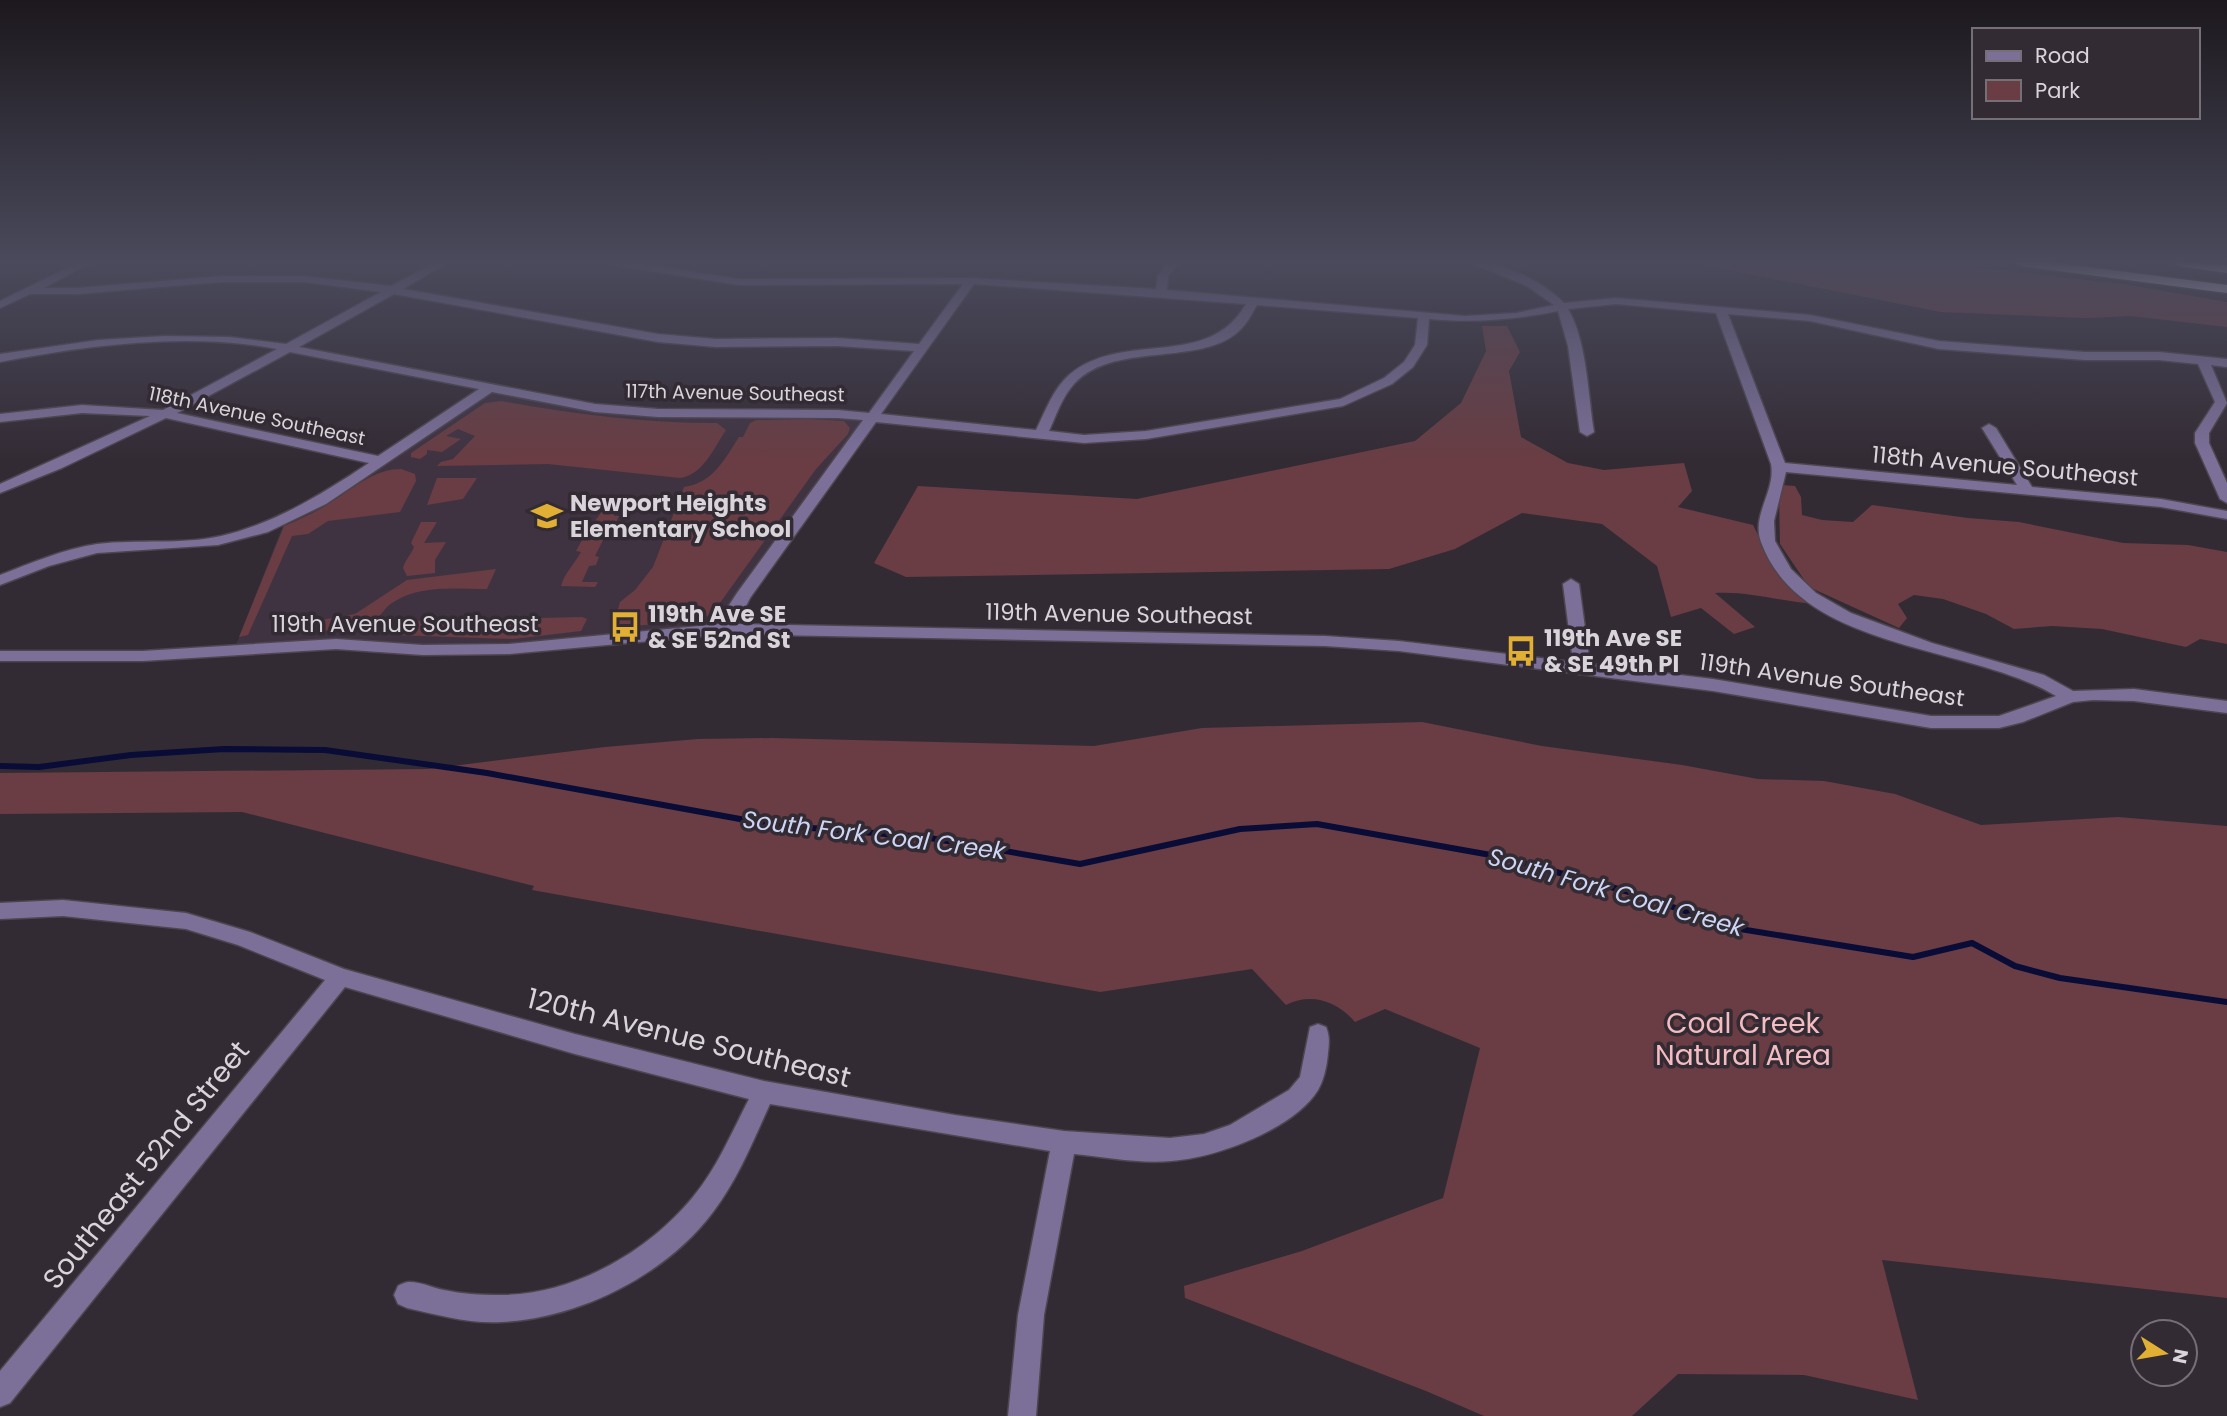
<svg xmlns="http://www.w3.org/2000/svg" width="2227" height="1416" font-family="Poppins,sans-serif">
  <rect width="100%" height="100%" fill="#332b34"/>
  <path fill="#403341" d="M491,387l104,21 277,9 -145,212 -185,18 -171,-2 -137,5 51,-130z"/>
  <path fill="#693d43" d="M1688,262h237l198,22 104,18v25l-96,-11 -45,2 -145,-6z
    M1482,326h25l13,26 -11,19 12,66 47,26 36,7 80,-7 8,28 -14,16 75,18 24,48 40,31c-36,-2 -66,-13 -102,-11l40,34 -21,7 -33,-26 -30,9 -14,-51 -55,-42 -80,-11 -67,36 -66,20 -483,8 -32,-14 44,-77 219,13 278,-58 46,-38 25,-52z
    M501,401c74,13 140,22 216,22l9,7c-12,18 -23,45 -46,48l-132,-14 -111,2 4,-4 12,-3 22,-23 -17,-7 -12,7 15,3 -19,13 -15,-2v4l-7,5 -9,-2v-4l74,-50z
    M808,419l36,2 6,7 -2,6 -32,35 -104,145 -16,7 -77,6 -5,-4 6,-21 15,-12 18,-23 31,-80c29,-4 40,-27 55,-50h4l7,-14 6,-3z
    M401,469l14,5 1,7 -16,31 -72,9 -20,13 -16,2 -44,99 -9,2 45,-111c17,-7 34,-15 49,-25 21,-13 41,-32 68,-32z
    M437,478h40l-14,21 -36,6z
    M1782,485l13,1 6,11 1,18 20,5 31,2 19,-17 96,13 51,4 104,21 65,2 39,7v92l-27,-5 -14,8 -84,-18 -50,-3 -38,3 -28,-15 -43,-15 -29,-4 -16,9 9,14 -8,10 -90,-41 -29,-43 -1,-48z
    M610,501l8,4 -4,11h5c-6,15 -16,14 -31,14z
    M421,522h16l-13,21 22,-1 -11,18v13l-28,3 -4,-8c2,-8 8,-13 11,-21l-3,-4z
    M582,540h21l-8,16 4,1 -3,8 -7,1 -7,16h16l-3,5 -34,-1c4,-14 13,-21 20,-34l-5,-1z
    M496,569l-9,20c-33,0 -71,-5 -99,17 -7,7 -11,15 -19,21l-78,7 -3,-3 15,-8 52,-9 52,-34z
    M582,617l5,2 -6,12 -68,8 -120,-4 6,-11 7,-3z
    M1422,722l120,24 140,19 76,14 66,2 71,13 86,31 137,-8 109,9v472l-345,-38 36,140 -114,-25 -126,-1 -46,42h-148l-58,-25 -241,-93 -1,-12 118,-35 141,-53 37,-150 -95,-39 -30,13c-18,-21 -44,-30 -69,-17l-34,-36 -152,23 -568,-102 2,-4 -292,-74 -242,2v-41l428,-4 177,-22 93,-8 74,-1 322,8 108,-18z"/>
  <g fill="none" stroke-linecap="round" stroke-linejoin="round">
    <path stroke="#090c36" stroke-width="6" d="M0,766l39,1 92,-12 93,-6 101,1 162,23 286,52 151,12 156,27 160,-35 77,-5 185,33 127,35 105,36 179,29 59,-14 43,23 45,12 167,24"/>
    <defs>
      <path id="minor" d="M79,262h13l-48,26h33l144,-12h83l87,10 45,-24h13l-46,27 255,45 58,5 121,-1 82,6 44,-60 -224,1 -128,-20 -5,-3h25l108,17 232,-1 185,11 2,-14 11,-13h11l-12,14 -1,14 298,26 51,-3 38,-8 -27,-19 -59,-24c34,0 72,17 96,41l52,-5 194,17 129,26 146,11h74l68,7v8l-16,-2 16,38 -18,30v10l18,40v20l-7,-4 -25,-56v-10l20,-31 -17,-38 -39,-4h-74l-146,-11 -129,-28 -82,-7 57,149 232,22 -35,-57 7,-4 7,4 36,59 129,12 66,12v8l-66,-12 -375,-35 -12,49 1,20 16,28 25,24 35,20 81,30 112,32 29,16 61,-2 93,12v12l-93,-12 -41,-1 -20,2 -50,20 -24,6h-68l-218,-37 -314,-40 -74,-5 -598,-12 -218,20 -86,1 -87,-6 -193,12h-143v-10h143l193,-12 87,6 86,-1 211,-20 4,-11 13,-20 126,-173 -25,-2 -180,-1 -63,-5 -103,-20 -166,112 -58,28 -50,13 -121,8 -48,13 -49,19v-10c31,-12 64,-26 97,-31 41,-5 84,1 124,-8 55,-13 101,-42 148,-73l-203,-45 -104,50 -62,25v-9l150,-68 -68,-3 -82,9v-8l82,-9 81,5 114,-61c-90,-17 -188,-4 -277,13v-8l98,-14 66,-4 66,1 56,7 95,-52 -77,-10h-83l-144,12h-47l-30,14v-7zM974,284l272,20c-38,67 -123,25 -177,71 -16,14 -24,37 -33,55l-155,-16zM394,294l264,48 58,5 121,-1 77,5 -45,62 -31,-3 -180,-1 -63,-5 -296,-57zM1616,304l100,9 55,151c5,27 -20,51 -10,78 40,110 209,102 295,154l-57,20h-68l-218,-37 -123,-15 -11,-80 -8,-5 -8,5 10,78 -174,-21 -74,-5 -588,-12 13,-26 126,-176 208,21 62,-4 197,-33 49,-22 21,-17 14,-22 2,-26c45,4 85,1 129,-8l10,35 12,86 7,4 7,-4c-6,-37 -7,-91 -26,-123zM1257,305l161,13 -3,27 -11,17 -20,16 -44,21 -194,32 -62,4 -35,-4c7,-15 13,-34 25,-47 41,-46 138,-13 172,-61 4,-5 7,-12 11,-18zM290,352l189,37 -101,67 -201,-43z
        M63,900l123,13 64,19 94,37 231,65 189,47 191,34 109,16 106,7 34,-4 26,-9 59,-35 11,-13 10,-50 8,-3 8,3c4,9 3,17 2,26 -1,12 -4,27 -10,37 -24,39 -102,68 -147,71 -32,3 -65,-4 -97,-7l-30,161 -8,101h-28l10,-101 32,-164 -280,-47c-17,37 -32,75 -57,108 -47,63 -133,106 -211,110 -33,2 -63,-7 -95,-14l-9,-4 -4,-9 4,-9c1,-1 8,-4 10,-4 11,-1 25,6 36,8 18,4 35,5 54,5 73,1 149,-42 195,-98 24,-29 39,-65 56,-98l-174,-45 -230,-67 -335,416 -10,4v-36l325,-391 -87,-35 -52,-16 -123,-13 -63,3v-16z"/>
      <path id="highway" d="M2014,262h35l178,23v8l-207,-27z
        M2172,262l55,3v8l-49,-7z"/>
    </defs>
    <use href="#minor" stroke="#4e464f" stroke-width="3"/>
    <use href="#highway" stroke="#4e464f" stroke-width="3"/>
    <use href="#minor" fill="#7c7099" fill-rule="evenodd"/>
    <use href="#highway" fill="#e0dbef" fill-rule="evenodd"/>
  </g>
  <linearGradient id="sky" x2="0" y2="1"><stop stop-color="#1c181d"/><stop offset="0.57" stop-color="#4a4a5c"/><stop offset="1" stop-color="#4a4a5c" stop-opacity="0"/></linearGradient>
  <rect width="2227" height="460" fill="url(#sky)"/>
  <defs>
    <symbol id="school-bare" viewBox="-9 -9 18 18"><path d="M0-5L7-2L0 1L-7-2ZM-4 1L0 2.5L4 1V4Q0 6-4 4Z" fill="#e1af34" stroke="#332b34" stroke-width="2.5" paint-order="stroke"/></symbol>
    <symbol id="bus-bare" viewBox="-9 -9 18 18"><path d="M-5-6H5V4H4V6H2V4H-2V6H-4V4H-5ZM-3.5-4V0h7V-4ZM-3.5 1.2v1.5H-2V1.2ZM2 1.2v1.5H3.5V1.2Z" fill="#e1af34" stroke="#332b34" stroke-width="2.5" paint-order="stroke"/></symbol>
  </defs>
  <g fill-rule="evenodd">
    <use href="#school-bare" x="525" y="494" width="44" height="44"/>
    <use href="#bus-bare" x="603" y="605" width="44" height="44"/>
    <use href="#bus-bare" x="1499" y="629" width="44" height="44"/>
  </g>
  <g text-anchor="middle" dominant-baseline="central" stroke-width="7" stroke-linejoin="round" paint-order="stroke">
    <g font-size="19" fill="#d9d4da" stroke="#332b34">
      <text transform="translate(735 393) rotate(1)">117th Avenue Southeast</text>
      <text transform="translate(257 416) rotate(12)">118th Avenue Southeast</text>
    </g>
    <g font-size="23" fill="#d9d4da" stroke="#332b34">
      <text transform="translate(2005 466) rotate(5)">118th Avenue Southeast</text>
      <text transform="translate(1119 614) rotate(1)">119th Avenue Southeast</text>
      <text x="405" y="624">119th Avenue Southeast</text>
      <text transform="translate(1832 680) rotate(8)">119th Avenue Southeast</text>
    </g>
    <g font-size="23" font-weight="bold" fill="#d9d4da" stroke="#332b34" text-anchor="start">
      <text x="570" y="503">Newport Heights<tspan x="570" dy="26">Elementary School</tspan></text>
      <text x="648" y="614">119th Ave SE<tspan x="648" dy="26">&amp; SE 52nd St</tspan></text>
      <text x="1544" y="638">119th Ave SE<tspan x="1544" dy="26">&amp; SE 49th Pl</tspan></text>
    </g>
    <g font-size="24" font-style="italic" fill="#ccd5f4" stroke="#332b34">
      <text transform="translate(874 835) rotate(7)">South Fork Coal Creek</text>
      <text transform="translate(1616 892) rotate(16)">South Fork Coal Creek</text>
    </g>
    <g font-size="28" fill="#f4bbc1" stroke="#332b34">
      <text x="1743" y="1023">Coal Creek<tspan x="1743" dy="32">Natural Area</tspan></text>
    </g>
    <g font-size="28" fill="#d9d4da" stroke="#332b34">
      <text transform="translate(689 1038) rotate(14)">120th Avenue Southeast</text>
      <text transform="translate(146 1165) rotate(-51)">Southeast 52nd Street</text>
    </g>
  </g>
  <rect x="1972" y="28" width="228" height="91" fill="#332b34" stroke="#756f76" stroke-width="2"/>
  <rect x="1986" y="51" width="35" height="10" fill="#7c7099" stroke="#756f76" stroke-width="2"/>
  <text x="2035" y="63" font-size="21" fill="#d9d4da">Road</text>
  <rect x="1986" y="80" width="35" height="21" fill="#693d43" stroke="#756f76" stroke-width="2"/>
  <text x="2035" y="98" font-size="21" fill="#d9d4da">Park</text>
  <g transform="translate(2164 1353) rotate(101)"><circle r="33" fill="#332b34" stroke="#756f76" stroke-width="2"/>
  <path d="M0-5L12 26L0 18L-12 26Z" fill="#e1af34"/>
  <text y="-10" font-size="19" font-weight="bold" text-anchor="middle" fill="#d9d4da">N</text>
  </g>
</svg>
